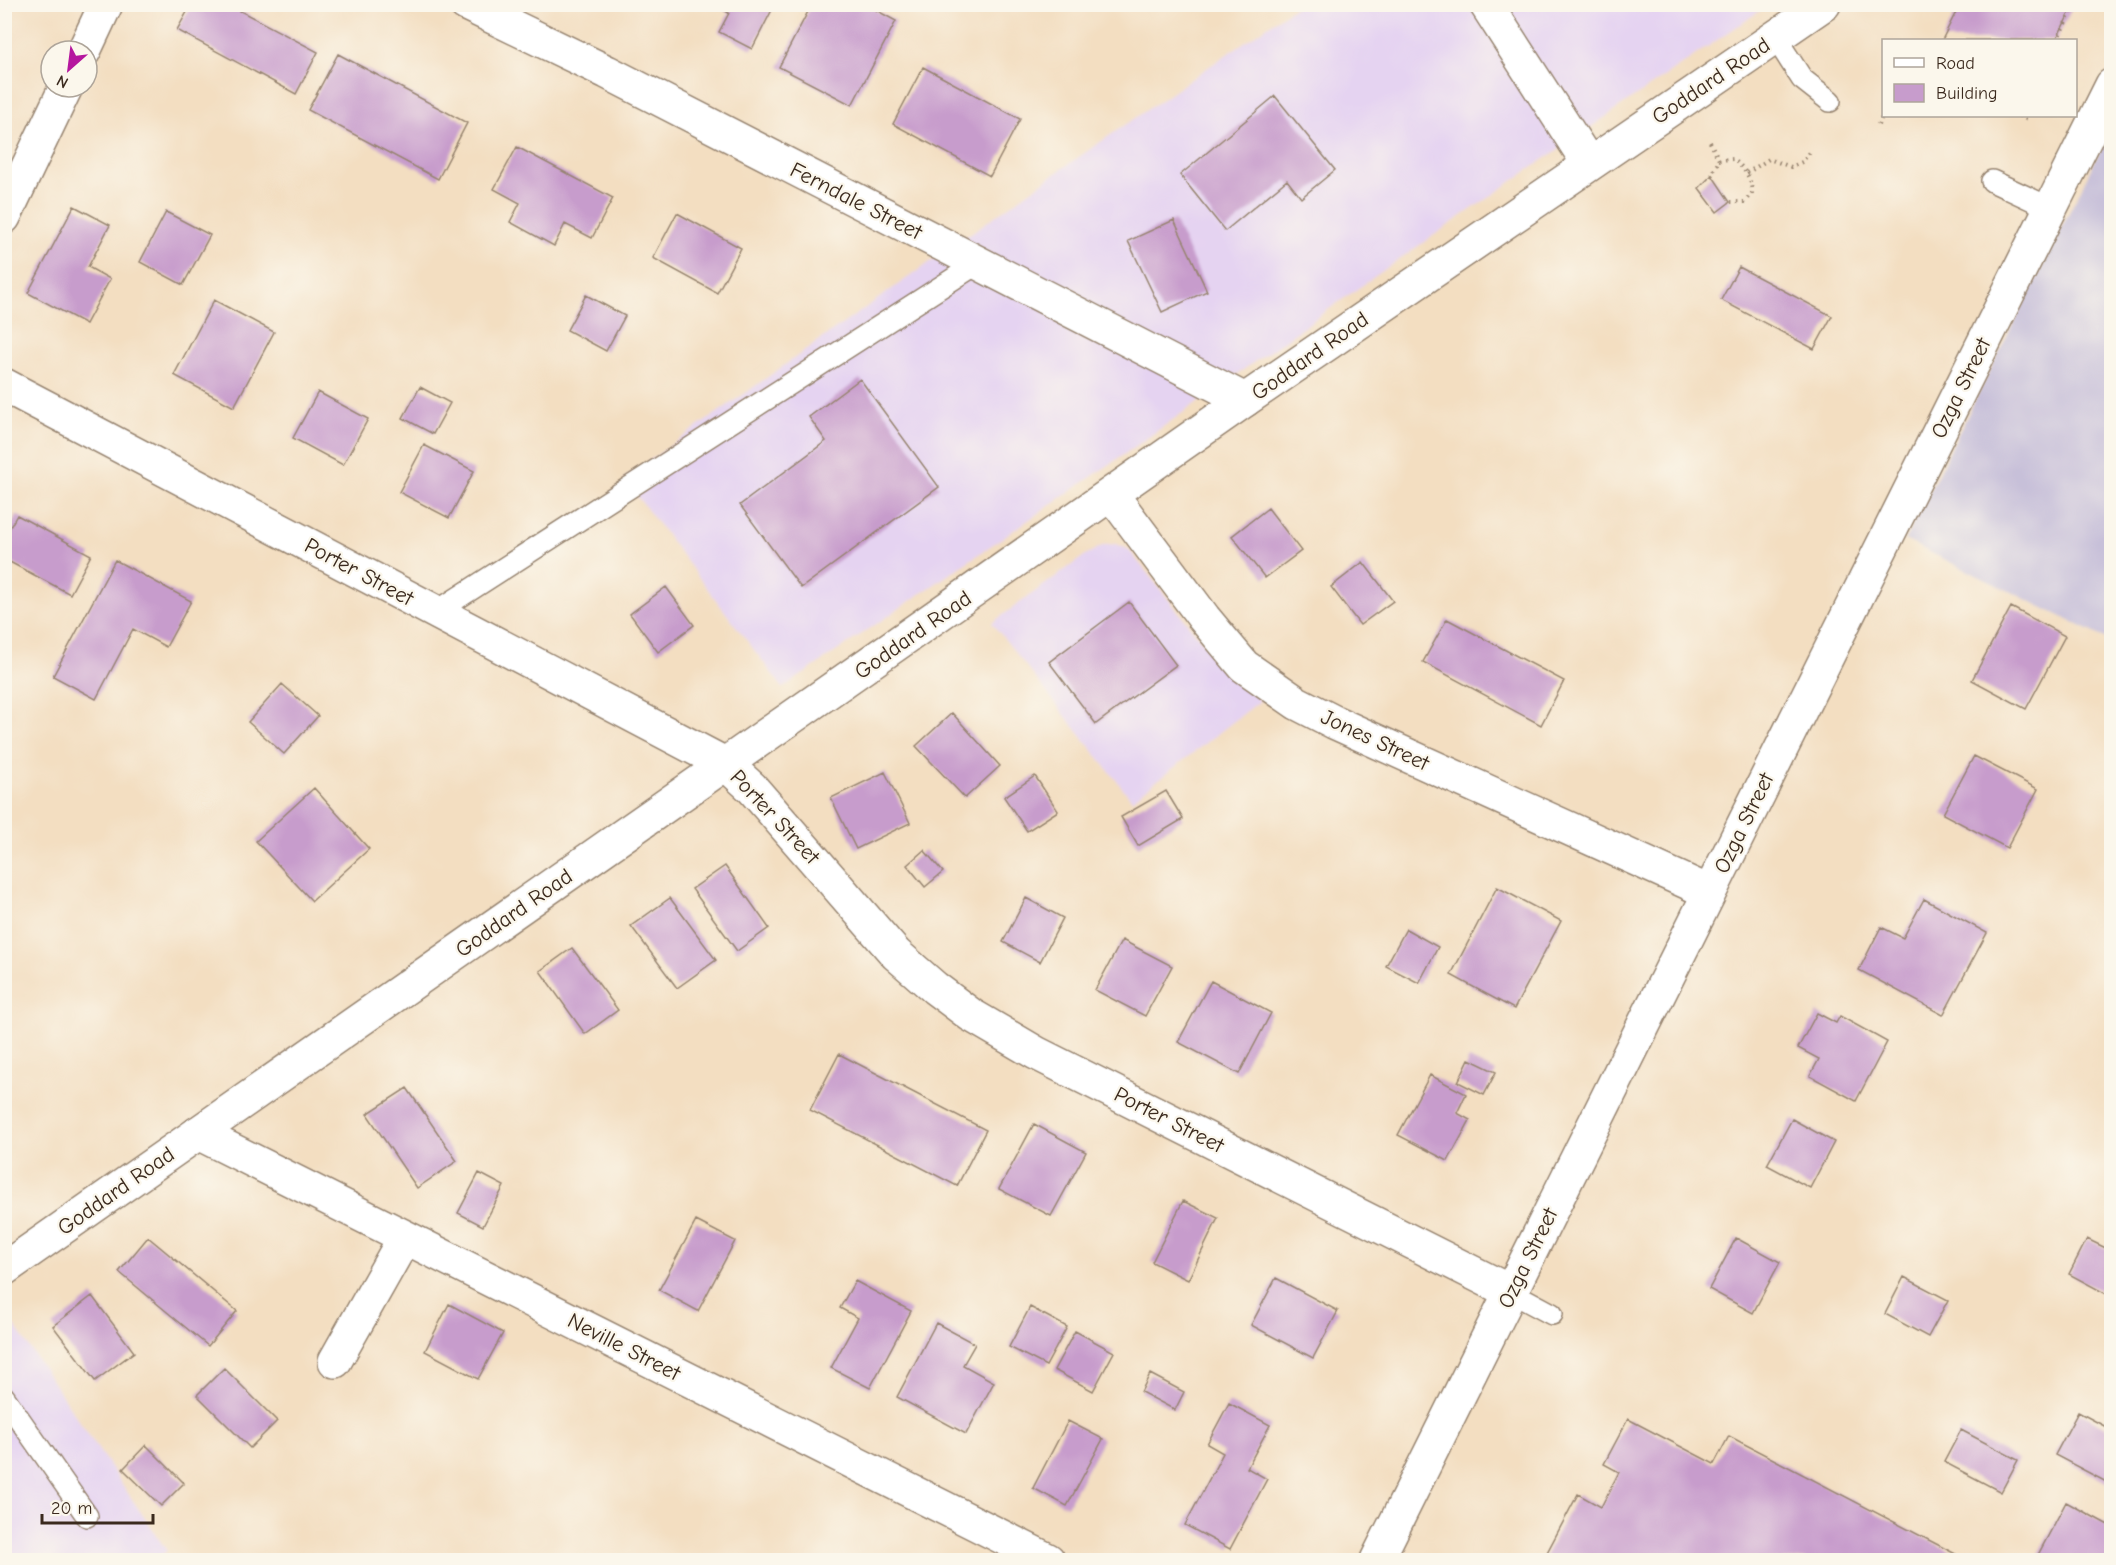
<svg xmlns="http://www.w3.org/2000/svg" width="2116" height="1565" font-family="'Comic Neue',sans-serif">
  <rect width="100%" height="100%" fill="#fbf7ec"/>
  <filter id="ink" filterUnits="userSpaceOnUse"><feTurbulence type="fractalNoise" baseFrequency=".0167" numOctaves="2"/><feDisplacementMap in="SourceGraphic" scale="12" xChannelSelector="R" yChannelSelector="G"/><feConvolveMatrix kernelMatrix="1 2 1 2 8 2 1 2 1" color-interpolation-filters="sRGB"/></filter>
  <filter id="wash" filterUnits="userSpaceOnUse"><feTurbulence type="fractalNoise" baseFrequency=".008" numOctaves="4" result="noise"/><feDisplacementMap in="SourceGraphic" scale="24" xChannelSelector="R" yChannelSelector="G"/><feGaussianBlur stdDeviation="1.35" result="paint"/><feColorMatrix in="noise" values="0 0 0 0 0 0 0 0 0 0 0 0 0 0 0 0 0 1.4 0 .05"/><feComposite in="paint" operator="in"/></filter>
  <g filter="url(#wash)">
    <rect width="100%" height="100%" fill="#f3dec1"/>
    <path fill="#e5d3f1" d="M1298,5h470l-370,255 -279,198 -336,230 -159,-209 419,-297z
      M1116,544l12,5 73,91 59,61 -128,99 -140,-177 95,-69 17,-9z
      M4,1310l163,241 -13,9h-149z"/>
    <path fill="#c7c0d9" d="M2111,129v512l-206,-101z"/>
    <g id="blocks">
      <path fill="#c79ccc" d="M4,4h8l-2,8 -6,-2z
        M713,4h62l-23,45 -33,-17 10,-19z
        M812,4h53l31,17 -44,84 -73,-38z
        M1960,4h114l-18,36h-114z
        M191,5h38l89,47 -22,42 -119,-64z
        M338,54l129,69 -29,56 -130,-69z
        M923,67l97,52 -30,57 -97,-52z
        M1275,96l60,74 -34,28 -14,-18 -62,51 -45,-56z
        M517,147l96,51 -21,40 -27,-14 -11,22 -44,-24 10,-19 -26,-14z
        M1712,175l18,27 -13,10 -18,-24z
        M74,206l36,19 -22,42 22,12 -24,45 -58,-31z
        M166,212l44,23 -27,50 -43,-23z
        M677,213l64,35 -24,45 -64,-35z
        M1174,220l33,71 -45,21 -34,-71z
        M1739,267l93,49 -18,33 -93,-49z
        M586,295l39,21 -19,35 -39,-21z
        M214,300l60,32 -40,75 -60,-32z
        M860,379l79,108 -138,101 -61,-83 86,-64 -17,-24z
        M420,387l30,16 -17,31 -30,-16z
        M318,392l50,27 -25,46 -50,-27z
        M424,445l50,26 -25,47 -50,-26z
        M1268,508l33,43 -36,27 -33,-42z
        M17,515l74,40 -21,39 -66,-35v-21z
        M115,560l76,41 -25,46 -33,-18 -37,70 -43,-23z
        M1363,562l30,39 -33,24 -29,-38z
        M666,587l28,38 -36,27 -28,-38z
        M1129,602l47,63 -80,59 -47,-62z
        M2011,607l54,29 -39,73 -54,-29z
        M1447,619l117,62 -23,44 -118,-63z
        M282,684l36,32 -34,38 -36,-32z
        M952,713l48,53 -35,32 -49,-52z
        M1974,756l64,33 -31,59 -64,-34z
        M885,772l25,51 -54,26 -25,-51z
        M1035,776l23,35 -31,20 -23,-34z
        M314,788l55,61 -57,52 -56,-60z
        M1166,791l17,28 -45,27 -17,-29z
        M924,850l19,22 -18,15 -18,-22z
        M725,866l44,62 -32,23 -45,-62z
        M1497,887l64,34 -47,88 -63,-34z
        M670,898l46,62 -39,28 -46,-62z
        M1026,898l37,20 -23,44 -37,-20z
        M1924,899l63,34 -44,82 -84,-45 22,-43 22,11z
        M1406,929l32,18 -19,36 -33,-17z
        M1122,940l50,26 -27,50 -50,-26z
        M572,948l46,62 -33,24 -45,-63z
        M1211,981l60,32 -32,61 -61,-32z
        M1817,1013l19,10 4,-7 47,26 -31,59 -46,-25 9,-17 -21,-11z
        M839,1054l147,76 -29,56 -147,-76z
        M1469,1059l27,13 -12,23 -26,-13z
        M1430,1075l36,19 -9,19 13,7 -22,41 -50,-26z
        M407,1088l50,73 -40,27 -50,-74z
        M1792,1119l42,23 -24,46 -43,-23z
        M1034,1124l52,28 -35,64 -52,-27z
        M479,1173l25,13 -21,40 -25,-13z
        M1183,1201l35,17 -30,62 -36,-18z
        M696,1221l39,20 -37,70 -39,-21z
        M148,1237l89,74 -29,35 -89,-74z
        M1736,1238l44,24 -27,51 -44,-24z
        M2087,1239l25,12v46l-43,-23z
        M1904,1277l44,23 -20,37 -43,-23z
        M1276,1278l62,33 -25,47 -62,-33z
        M855,1281l56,30 -41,77 -39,-20 27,-50 -18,-10z
        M92,1296l42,56 -39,29 -42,-55z
        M449,1304l54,29 -25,46 -53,-28z
        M1030,1307l37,20 -21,39 -37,-19z
        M936,1323l39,21 -12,21 31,17 -28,52 -69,-37z
        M1075,1331l39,21 -21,39 -39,-21z
        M224,1368l53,53 -27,27 -53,-53z
        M1150,1374l34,18 -9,18 -34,-18z
        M1229,1403l41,22 -23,43 20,11 -37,70 -45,-24 38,-72 -16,-9z
        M2078,1412l34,18v55l-57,-30z
        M1628,1419l86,45 15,-28 238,124h-424l35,-66 23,13 18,-35 -15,-8z
        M1068,1421l35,18 -36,67 -34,-18z
        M1961,1430l57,30 -17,32 -57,-30z
        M146,1445l38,38 -23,23 -38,-37z
        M2066,1502l46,25v33h-64l-10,-5z"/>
    </g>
  </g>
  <g filter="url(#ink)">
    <use href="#blocks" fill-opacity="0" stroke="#978470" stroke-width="1.5"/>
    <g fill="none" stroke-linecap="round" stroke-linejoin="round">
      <defs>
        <path id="lane" d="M1775,37l27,42 28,22
          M1992,181l58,27
          M436,612l542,-349
          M1511,1292l41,22
          M4,1397l83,119"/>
        <path id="street" d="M466,4l141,68 638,328
          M1486,4l103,160
          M84,51l22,-47
          M4,217l62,-130
          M4,385l723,380 25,23 144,166 39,34 36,27 65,38 475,239
          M1112,495l92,123 40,48 53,37 37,19 375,170
          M198,1133l850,427
          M335,1361l70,-124"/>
        <path id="secondary" d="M4,1269l1241,-869 579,-396
          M1377,1560l735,-1475"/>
      </defs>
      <use href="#lane" stroke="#978470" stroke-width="24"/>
      <use href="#street" stroke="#978470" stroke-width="36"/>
      <use href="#secondary" stroke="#978470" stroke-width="36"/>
      <path stroke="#978470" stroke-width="4" stroke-dasharray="1.5 4.5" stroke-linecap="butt" d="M2057,40l18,-36
        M2019,116l7,3
        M1878,125l6,-12
        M1710,142l9,18 -7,15
        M1719,160l14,-1c12,10 18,18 19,34l-8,9h-14
        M1747,173l22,-14 22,8 11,-5 9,-11"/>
      <use href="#lane" stroke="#fff" stroke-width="21"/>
      <use href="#street" stroke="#fff" stroke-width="33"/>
      <use href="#secondary" stroke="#fff" stroke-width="33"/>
    </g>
  </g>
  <g text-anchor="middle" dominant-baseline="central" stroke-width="4.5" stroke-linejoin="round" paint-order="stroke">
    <g font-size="22" fill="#3b2a1e" stroke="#fbf7ec">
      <text transform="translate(1711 81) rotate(-34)">Goddard Road</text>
      <text transform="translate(856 201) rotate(27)">Ferndale Street</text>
      <text transform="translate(1310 356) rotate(-35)">Goddard Road</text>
      <text transform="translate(1961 388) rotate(-64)">Ozga Street</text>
      <text transform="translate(359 572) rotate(28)">Porter Street</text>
      <text transform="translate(913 635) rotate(-35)">Goddard Road</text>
      <text transform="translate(1375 740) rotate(25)">Jones Street</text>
      <text transform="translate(775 817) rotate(47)">Porter Street</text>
      <text transform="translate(1744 823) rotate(-64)">Ozga Street</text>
      <text transform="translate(514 913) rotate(-35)">Goddard Road</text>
      <text transform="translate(1169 1120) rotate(27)">Porter Street</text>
      <text transform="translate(116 1191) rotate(-35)">Goddard Road</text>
      <text transform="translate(1528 1258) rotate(-64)">Ozga Street</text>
      <text transform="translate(624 1347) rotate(27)">Neville Street</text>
    </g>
  </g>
  <rect width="2116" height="1565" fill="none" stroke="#fbf7ec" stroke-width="24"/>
  <rect x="1882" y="39" width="195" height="78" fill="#fbf7ec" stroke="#aea59a" stroke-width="1.5"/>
  <rect x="1894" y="58" width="30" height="9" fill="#ffffff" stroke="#aea59a" stroke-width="1.5"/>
  <text x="1936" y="69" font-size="18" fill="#3b2a1e">Road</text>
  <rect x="1894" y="84" width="30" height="18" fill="#c79ccc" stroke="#aea59a" stroke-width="1.5"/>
  <text x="1936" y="99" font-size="18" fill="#3b2a1e">Building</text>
  <g transform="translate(69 69) rotate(208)"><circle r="28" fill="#fbf7ec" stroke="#aea59a" stroke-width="1.5"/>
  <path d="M0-4.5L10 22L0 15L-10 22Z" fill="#b5179e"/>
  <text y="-9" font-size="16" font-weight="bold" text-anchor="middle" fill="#3b2a1e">N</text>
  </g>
  <path d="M42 1514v9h111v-9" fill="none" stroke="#3b2a1e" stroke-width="3"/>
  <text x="51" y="1514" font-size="18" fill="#3b2a1e" stroke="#fbf7ec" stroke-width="4.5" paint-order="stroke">20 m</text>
</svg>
